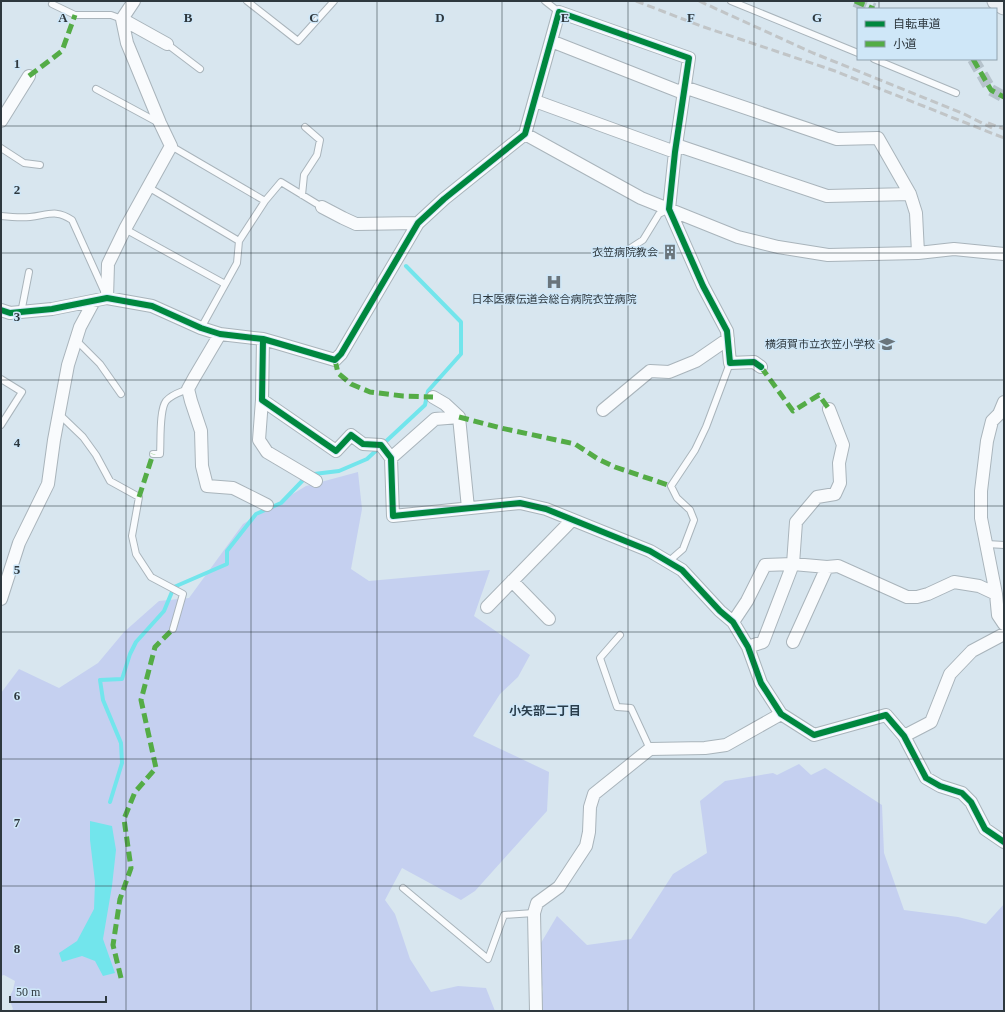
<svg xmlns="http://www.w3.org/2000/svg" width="1005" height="1012" font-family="'Times New Roman','Noto Sans JP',serif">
  <rect width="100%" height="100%" fill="#d8e6ef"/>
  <path fill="#c5d0f0" d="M358,472l4,37 -11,60 18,12 121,-11 -16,46 56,39 -12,22 -18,17 -27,42 76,36 -2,39 -72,80 -14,9 -59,-32 -17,32 10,14 15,45 21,33 27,-6 28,2 9,23h-484l2,-2 -4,-11 4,-8 2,-9 -11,-6 -3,1v-283l18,-24 40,19 39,-25 26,-31 35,-31 30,-3 54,-74 63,-38z
    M799,764l12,11 14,-7 57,37 2,48 20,57 54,7 28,7 18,-20v107h-465l4,-22 -8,-36 22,-37 30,29 44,-6 42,-65 34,-21 -7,-52 25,-20 48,-8 4,2z"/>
  <path fill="#72e5ec" d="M90,821l22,5 4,24 -4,36 -9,53 12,34 -12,3 -8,-15 -13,-5 -20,6 -3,-9 18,-12 17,-32 1,-27 -5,-42z"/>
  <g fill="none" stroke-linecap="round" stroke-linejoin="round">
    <path stroke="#72e5ec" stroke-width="4" d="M110,802l12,-39 -1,-20 -18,-43 -3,-20 22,-1 8,-25 6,-12 28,-31 10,-24 53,-23v-13l29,-37 25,-11 25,-26 8,-3 25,-3 28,-12 58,-54 3,-14 33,-37v-32l-55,-56"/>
    <path stroke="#b6c3cc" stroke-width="12" stroke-dasharray="12 6" stroke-linecap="butt" d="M855,1l19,8
      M973,59l18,31 13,7"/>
    <defs>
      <path id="lane" d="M247,1l51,40 36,-40
        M545,1l14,11
        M731,1l127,52
        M52,4l23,11h36l11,4
        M167,44l33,25
        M874,59l82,34
        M96,89l63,34
        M171,146l94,55
        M1,148l23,15 16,2
        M148,187l91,54 26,-40 16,-19 41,25
        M302,195l2,-20 13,-20 3,-15 -15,-13
        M1,216c9,1 19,2 29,1 18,-2 26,-8 42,3l33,73
        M125,229l100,55
        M626,251l17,-11 16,-26 8,-4
        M21,313l8,-41
        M201,328l36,-65 2,-22
        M76,340l24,24 21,30
        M1,379l21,13 -21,33
        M59,414l24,23 13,18 14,26 29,16 -7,39 4,18 15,23 32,17 -10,35
        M153,454h7c1,-12 -1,-44 6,-53 6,-7 15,-9 22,-12
        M987,544l17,1
        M668,562l15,-13 11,-29 -4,-10 -13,-12 -6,-12 24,-36 11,-23 24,-64
        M620,635l-20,23 17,49 14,1 19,41
        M403,888l85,71 16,-44 30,-2"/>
      <path id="street" d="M122,19l45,25
        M551,41l132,52
        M684,87l153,52 41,-1 32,56 6,19 2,40
        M535,101l140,51
        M1,121l28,-45
        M525,134l116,64 97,39 40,10 50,8 90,-2 36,-4 50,5
        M676,145l151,51 83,-2
        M322,207l21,11 13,6 62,-1
        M107,298l1,-34 17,-35 46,-83 -11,-23 -33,-80 -5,-24 12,-18
        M1,310l9,3 42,-4 55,-11 45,8 49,22 19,6 43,5 14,4 58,17 6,-6 77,-131 26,-24 81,-65 34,-122 130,46 -14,94 -6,57 34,77 24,45 3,32 24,-1 7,5
        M220,334l-26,44 -6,11 3,12 10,30 1,35 5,20 26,2 34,17
        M263,339l-1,61 74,51 15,-16 12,9 18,1 10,13 2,58 127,-13 26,6 104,42 32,19 38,41 13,11 15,25 13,36 20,31 33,21 72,-20 18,21 22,42 14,8 22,7 9,9 14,27 19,13
        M433,397l12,7 14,13 9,91
        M262,400l-3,40 8,12 49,29
        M1004,402l-5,12 -7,7 -5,20 -6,50v27l15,76 2,21 6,9
        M603,410l47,-39 19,1 27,-11 32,-22
        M391,458l44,-39 24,-2
        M512,581l37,38
        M1,599l18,-56 29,-59 6,-44 14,-75 12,-38 14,-26
        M487,607l85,-87
        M733,622l14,-21 18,-36 28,-1 34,3 11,-1 69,31h10l11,-3 26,-12 25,4 17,8
        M793,642l34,-75
        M748,647l15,-5 30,-78 3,-42 21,-25 18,-3 5,-11 -1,-20 4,-18 -14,-36
        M904,736l27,-14 19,-48 22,-23 32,-17
        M536,1011l-2,-98 3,-10 22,-16 27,-41 3,-14 1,-25 4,-13 56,-45 55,-1 21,-3 55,-31"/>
      <path id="secondary" d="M996,1l8,5"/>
    </defs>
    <use href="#lane" stroke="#a9b4bb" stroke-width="8"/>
    <use href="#street" stroke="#a9b4bb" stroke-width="14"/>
    <use href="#secondary" stroke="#a9b4bb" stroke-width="19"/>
    <use href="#lane" stroke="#f9fbfd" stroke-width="6"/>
    <use href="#street" stroke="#f9fbfd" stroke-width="12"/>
    <use href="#secondary" stroke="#ecf0f4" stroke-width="17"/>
    <path stroke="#c1c5c7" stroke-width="3" stroke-dasharray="8 4" stroke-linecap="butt" d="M636,1l65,25 134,45 169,67
      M699,1l114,52 149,60 30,15
      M988,123l16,6"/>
    <path stroke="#54ac46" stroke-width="5" stroke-dasharray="10 5" stroke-linecap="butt" d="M855,1l19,8
      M973,59l18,31 13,7
      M29,76l33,-25 13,-36
      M335,360l3,13 13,11 19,8 33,4 30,1
      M761,367l32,44 26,-16 10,14
      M459,417l42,11 74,16 23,15 17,8 56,19
      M139,497l14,-43
      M121,978l-8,-33 7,-46 11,-31 -7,-49 11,-27 21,-24 -15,-68 14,-53 18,-18"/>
    <defs>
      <path id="cycleway" d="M1,310l9,3 42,-4 55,-11 45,8 49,22 19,6 43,5 14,4 58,17 6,-6 77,-131 26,-24 81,-65 34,-122 130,46 -14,94 -6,57 34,77 24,45 3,32 24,-1 7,5
        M263,339l-1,61 74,51 15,-16 12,9 18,1 10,13 2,58 127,-13 26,6 104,42 32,19 38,41 13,11 15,25 13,36 20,31 33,21 72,-20 18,21 22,42 14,8 22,7 9,9 14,27 19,13"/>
    </defs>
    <use href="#cycleway" stroke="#cfe7f8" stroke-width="8"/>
    <use href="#cycleway" stroke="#00873e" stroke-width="6"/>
  </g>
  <path fill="none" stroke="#2e383e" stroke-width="1" stroke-opacity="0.55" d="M126,1v1010M251,1v1010M377,1v1010M502,1v1010M628,1v1010M754,1v1010M879,1v8M879,59v952M1,126h1003M1,253h1003M1,380h1003M1,506h1003M1,632h1003M1,759h1003M1,886h1003"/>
  <defs>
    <symbol id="building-bare" viewBox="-9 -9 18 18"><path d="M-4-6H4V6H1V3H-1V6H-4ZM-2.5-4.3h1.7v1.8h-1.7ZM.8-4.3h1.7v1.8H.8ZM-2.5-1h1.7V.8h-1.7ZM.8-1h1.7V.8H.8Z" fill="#6a757c" stroke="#cfe7f8" stroke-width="2.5" paint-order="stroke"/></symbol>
    <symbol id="hospital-bare" viewBox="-9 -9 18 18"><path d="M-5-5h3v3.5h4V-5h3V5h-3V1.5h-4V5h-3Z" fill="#6a757c" stroke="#cfe7f8" stroke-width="2.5" paint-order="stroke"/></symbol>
    <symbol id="school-bare" viewBox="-9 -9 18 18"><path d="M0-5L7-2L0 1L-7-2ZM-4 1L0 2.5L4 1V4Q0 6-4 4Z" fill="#6a757c" stroke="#cfe7f8" stroke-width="2.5" paint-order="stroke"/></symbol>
  </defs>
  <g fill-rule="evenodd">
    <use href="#building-bare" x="659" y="241" width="22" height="22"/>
    <use href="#hospital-bare" x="543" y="271" width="22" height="22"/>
    <use href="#school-bare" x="876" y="333" width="22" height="22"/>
  </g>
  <g text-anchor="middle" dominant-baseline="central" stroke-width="3" stroke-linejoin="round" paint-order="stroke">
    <g font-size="11" fill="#2e383e" stroke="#cfe7f8" text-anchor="end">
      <text x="658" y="252">衣笠病院教会</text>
      <text x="554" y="299" text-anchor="middle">日本医療伝道会総合病院衣笠病院</text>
      <text x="875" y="344">横須賀市立衣笠小学校</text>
    </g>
    <g font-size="12" font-weight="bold" fill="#293d4b" stroke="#cfe7f8">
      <text x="545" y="711">小矢部二丁目</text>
    </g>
  </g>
  <g font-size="13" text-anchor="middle" font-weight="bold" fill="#2e383e" stroke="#cfe7f8" stroke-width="3" stroke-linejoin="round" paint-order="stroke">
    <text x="63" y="22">A</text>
    <text x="188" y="22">B</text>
    <text x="314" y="22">C</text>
    <text x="440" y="22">D</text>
    <text x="565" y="22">E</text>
    <text x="691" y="22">F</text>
    <text x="817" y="22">G</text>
    <text x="17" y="68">1</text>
    <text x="17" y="194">2</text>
    <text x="17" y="321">3</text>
    <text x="17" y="447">4</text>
    <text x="17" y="574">5</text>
    <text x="17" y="700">6</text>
    <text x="17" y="827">7</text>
    <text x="17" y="953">8</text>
  </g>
  <rect width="1005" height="1012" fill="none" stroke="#2e383e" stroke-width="4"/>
  <rect x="857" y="8" width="140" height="52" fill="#cfe7f8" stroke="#8fa1ae"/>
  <rect x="865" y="21" width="20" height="6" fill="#00873e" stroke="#8fa1ae"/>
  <text x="893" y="28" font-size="12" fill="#2e383e">自転車道</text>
  <rect x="865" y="41" width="20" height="6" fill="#54ac46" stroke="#8fa1ae"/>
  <text x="893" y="48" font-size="12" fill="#2e383e">小道</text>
  <path d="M10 996v6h96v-6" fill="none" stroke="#2e383e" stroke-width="2"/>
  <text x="16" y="996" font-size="12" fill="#2e383e" stroke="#cfe7f8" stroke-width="3" paint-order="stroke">50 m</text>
</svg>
